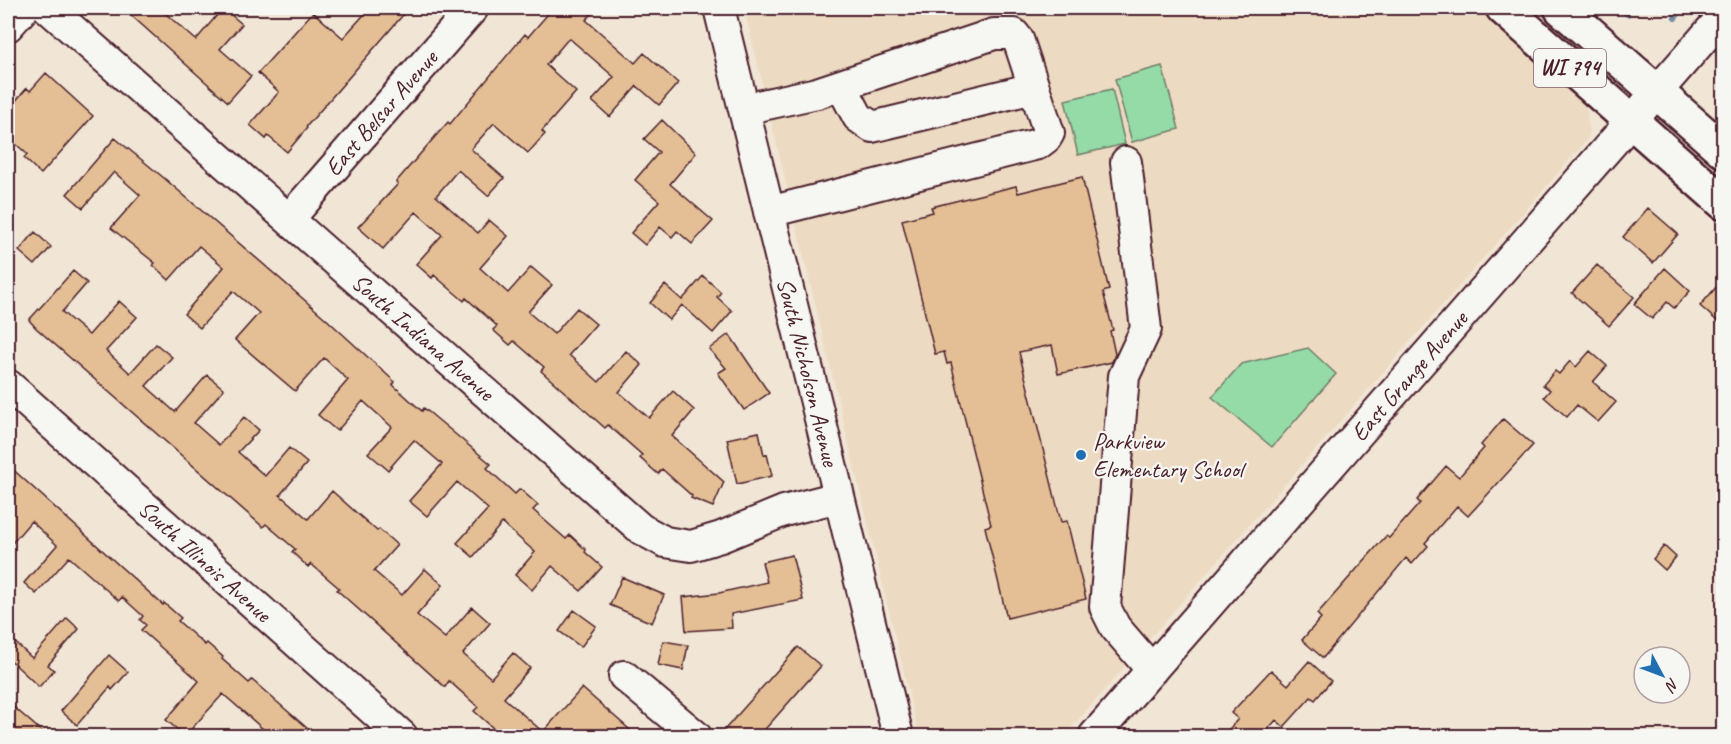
<svg xmlns="http://www.w3.org/2000/svg" width="1731" height="744" font-family="Caveat,sans-serif">
  <rect width="100%" height="100%" fill="#f1e6d6"/>
  <filter id="ink" filterUnits="userSpaceOnUse"><feTurbulence type="fractalNoise" baseFrequency=".0167" numOctaves="2"/><feDisplacementMap in="SourceGraphic" scale="12" xChannelSelector="R" yChannelSelector="G"/><feConvolveMatrix kernelMatrix="1 2 1 2 8 2 1 2 1" color-interpolation-filters="sRGB"/></filter>
  <g filter="url(#ink)">
    <path fill="#eddac2" d="M744,8h742l79,71 18,21 4,12 2,24 -8,11 -517,589h-145z"/>
    <path fill="#95dba8" stroke="#707d6a" stroke-width="1.5" d="M1162,66l17,63 -47,13 -17,-63z
      M1112,89l13,55 -47,11 -13,-55z
      M1308,348l28,26 -64,73 -60,-50 29,-33z"/>
    <g fill="none" stroke-linecap="round" stroke-linejoin="round">
      <path stroke="#758aa3" stroke-width="6" d="M1620,8l7,6
        M1675,18l8,-10"/>
    </g>
    <path fill="#e4bf95" stroke="#4a1f2b" stroke-width="1.5" d="M123,8h36l37,32 27,-32 19,16 -22,25 31,27 -23,26z
      M370,8h39l-103,119 1,1 -20,24 -19,-16 -2,3 -16,-14 29,-33 -21,-19 55,-61 30,26z
      M553,8h44l-11,12 49,43 9,-10 34,30 -19,22 -22,-19 -27,31 -18,-16 22,-24 -45,-39 -23,27 30,27 -34,39 3,3 -17,19 -34,-30 -23,26 33,29 -16,18 -30,-26 -22,26 42,37 11,-13 19,16 -28,32 28,25 23,-26 21,18 -24,27 26,22 23,-26 19,16 -27,31 30,27 27,-31 16,14 -23,27 30,26 24,-27 21,19 -22,26 52,46 -11,25 -22,-9 1,-2 -30,-27 -4,5 -18,-16 2,-3 -34,-30 -3,3 -64,-57 3,-4 -30,-26 -4,4 -17,-15 4,-4 -31,-28 -2,3 -30,-26 -2,3 -16,-14 26,-29 -26,-23 -33,37 -25,-22 40,-43 -2,-2 37,-43 15,-17 2,2 75,-90 3,3z
      M46,73l47,43 -52,58 -17,-16 3,-4 -19,-17v-22l6,-8 -2,-2 15,-17 3,3z
      M662,120l34,33 -26,31 43,37 -21,23 -15,-13 -5,6 -12,-10 -15,18 -14,-12 28,-32 -24,-21 24,-28 -15,-13z
      M115,138l49,40 160,139 71,65 -2,3 29,26 2,-3 67,56 -4,4 28,26 5,-5 18,16 -5,5 33,29 4,-4 16,15 -1,2 17,15 -21,24 -29,-25 -20,24 -17,-15 20,-23 -33,-29 -29,34 -16,-14 31,-34 -31,-27 -30,34 -18,-15 33,-37 -28,-24 -26,30 -20,-17 24,-26 -29,-26 -26,30 -19,-16 30,-35 -24,-22 -29,33 -60,-51 24,-27 -26,-22 -33,37 -16,-14 40,-47 -25,-21 -30,34 -16,-15 2,-2 -44,-35 29,-33 -26,-23 -31,36 -16,-14z
      M1082,177l27,113 -6,2 10,38 -3,1 5,23 -3,8 -54,12 -6,-29 -33,7 42,170 6,-1 19,78 -79,19 -22,-91 6,-2 -40,-162 -4,1 -3,-12 -9,2 -33,-134 31,-8 -2,-5 85,-21 2,7z
      M1648,208l30,26 -25,29 -30,-26z
      M35,232l16,15 -16,18 -16,-14z
      M1597,265l37,32 -25,29 -37,-33z
      M1665,268l25,23 -16,17 -7,-6 -15,17 -18,-15z
      M73,271l14,12 -25,29 27,23 30,-34 18,16 -31,34 24,22 26,-29 16,13 -26,29 29,26 32,-37 17,14 -30,34 25,22 25,-28 15,13 -21,22 27,24 24,-28 18,15 -27,32 28,24 24,-28 45,40 2,-2 18,16 -23,26 28,24 23,-26 18,16 -26,30 28,23 27,-31 18,16 -27,31 28,24 22,-25 17,15 -26,30 39,34 39,-44 55,48h-135l-28,-25 4,-4 -29,-26 -4,6 -108,-97 2,-2 -28,-24 -3,3 -16,-15 3,-3 -29,-25 -3,3 -227,-199 -7,-8z
      M703,276l18,16 -4,5 15,14 -19,22 -31,-28 -13,15 -19,-17 15,-18 17,15z
      M1724,278v49l-24,-21z
      M729,334l40,59 -25,17 -26,-37 8,-5 -17,-19z
      M1590,351l17,15 -14,16 23,20 -18,20 -21,-17 -10,12 -23,-20 6,-7 -7,-5 12,-14 4,3 11,-13 6,6z
      M1503,419l30,26 -65,71 -11,-10 -32,37 3,3 -16,18 -6,-6 -83,100 -21,-18 19,-22 -4,-4 69,-78 3,2 31,-35 -3,-3 29,-34 13,11 25,-29 -3,-3z
      M759,432l5,23 3,-1 5,22 -35,8 -10,-45z
      M8,465l155,140 1,-2 17,15 -3,3 27,24 2,-2 16,14 -1,2 27,24 3,-3 64,56h-45l-48,-42 -38,42 -19,-16 33,-39 -58,-51 5,-5 -6,-5 3,-4 -21,-19 -3,4 -50,-44 -33,37 -12,-11 33,-38 -26,-24 -23,27z
      M1664,546l12,11 -11,13 -12,-11z
      M792,555l11,45 -72,14 1,14 -46,3 -3,-34 36,-4 48,-11 -5,-20z
      M622,577l42,18 -12,28 -42,-18z
      M574,610l22,16 -15,21 -22,-16z
      M67,618l12,11 -31,36 6,5 -15,17 -31,-29v-22l24,22z
      M663,641l25,4 -5,25 -25,-5z
      M798,647l23,19 -62,70h-40z
      M109,655l19,17 -16,18 -2,-3 -33,38 -16,-14z
      M1309,661l22,20 -16,19 -4,-3 -27,30 -8,-7 -14,16h-39l15,-17 -7,-6 40,-43 17,15z
      M8,702l39,34h-39z"/>
    <g fill="none" stroke-linecap="round" stroke-linejoin="round">
      <defs>
        <path id="minor" d="M48,8l593,521 24,13 26,4 30,-9 63,-26 54,-14
          M719,8l179,728
          M8,26l16,-18
          M841,85l17,32 14,10 162,-39
          M744,109l73,-16 177,-59h20l4,5 31,94 -3,5 -8,6 -269,68
          M1126,162l20,167 -22,47 -19,231 10,20 37,43
          M289,219l184,-211
          M8,385l394,351
          M624,676l72,60
          M1094,736l630,-721"/>
        <path id="major" d="M1503,8l221,195
          M1561,8l163,143"/>
      </defs>
      <use href="#minor" stroke="#4a1f2b" stroke-width="34"/>
      <use href="#major" stroke="#4a1f2b" stroke-width="38"/>
      <use href="#minor" stroke="#f6f6f2" stroke-width="30"/>
      <use href="#major" stroke="#f6f6f2" stroke-width="33"/>
    </g>
  </g>
  <circle fill="#1f6fb2" stroke="#f6f6f2" stroke-width="2" cx="1081" cy="455" r="6"/>
  <g text-anchor="middle" dominant-baseline="central" stroke-width="4.5" stroke-linejoin="round" paint-order="stroke">
    <rect fill="#f6f6f2" stroke="#7e6067" stroke-width="1.5" x="1534" y="49" width="72" height="38" rx="4.5"/>
    <g font-size="22" font-weight="bold" fill="#4a1f2b">
      <text x="1570" y="68">WI 794</text>
    </g>
    <g font-size="24" fill="#4a1f2b" stroke="#f6f6f2">
      <text transform="translate(381 113) rotate(-49)">East Belsar Avenue</text>
      <text transform="translate(423 337) rotate(41)">South Indiana Avenue</text>
      <text transform="translate(808 372) rotate(76)">South Nicholson Avenue</text>
      <text transform="translate(1409 376) rotate(-49)">East Grange Avenue</text>
      <text transform="translate(205 561) rotate(42)">South Illinois Avenue</text>
    </g>
    <g font-size="24" fill="#4a1f2b" stroke="#f6f6f2" text-anchor="start">
      <text x="1093" y="441">Parkview<tspan x="1093" dy="28">Elementary School</tspan></text>
    </g>
  </g>
  <rect width="1731" height="744" fill="none" stroke="#f6f6f2" stroke-width="30"/>
  <rect x="15" y="15" width="1701" height="714" fill="none" stroke="#4a1f2b" stroke-width="2" filter="url(#ink)"/>
  <g transform="translate(1662 675) rotate(131)"><circle r="28" fill="#f6f6f2" stroke="#b1a0a2" stroke-width="1.5"/>
  <path d="M0-4.5L10 22L0 15L-10 22Z" fill="#1f6fb2"/>
  <text y="-9" font-size="16" font-weight="bold" text-anchor="middle" fill="#4a1f2b">N</text>
  </g>
</svg>
